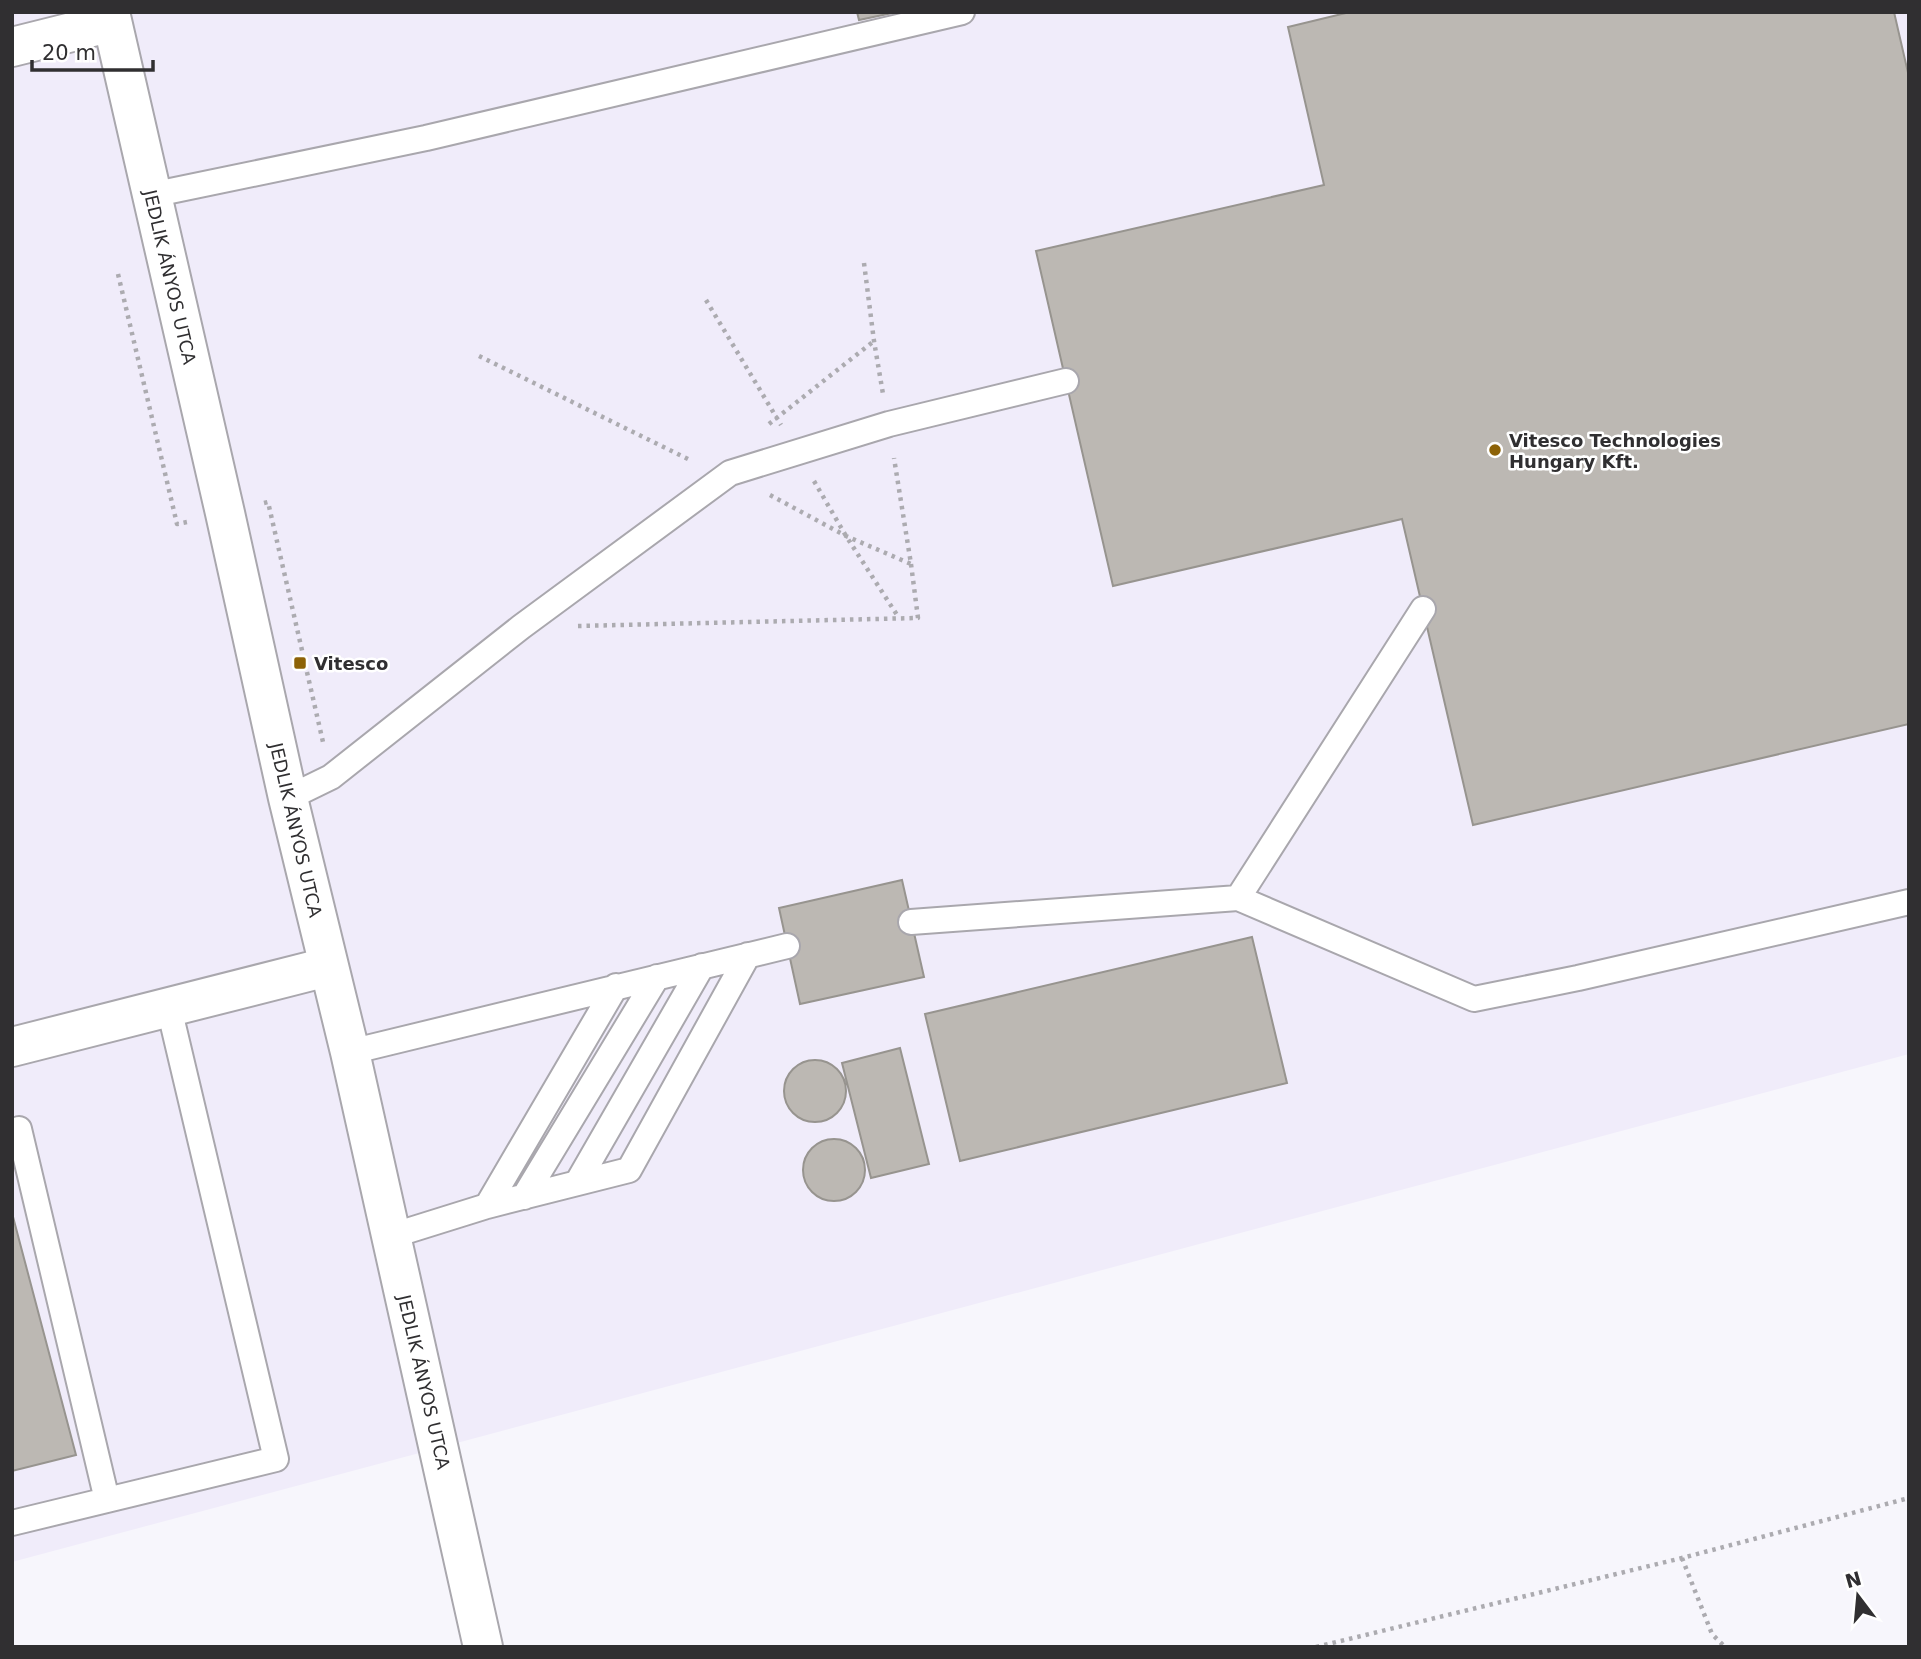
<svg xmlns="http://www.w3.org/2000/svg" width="1921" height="1659" font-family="'DejaVu Sans',sans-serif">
  <rect width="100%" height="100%" fill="#f7f6fc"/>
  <path fill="#f0ecfa" d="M12,12h1897v1042l-1897,508z"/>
  <path fill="#bcb8b3" stroke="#97948f" stroke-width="2" d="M857,12h40l-38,8z
    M1350,12h544l15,65v647l-436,101 -71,-306 -289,67 -77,-335 288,-66 -36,-158z
    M902,880l22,97 -124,27 -21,-96z
    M1252,937l35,146 -327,78 -35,-147z
    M900,1048l29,116 -58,14 -29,-115z
    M784 1091a31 31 0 1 1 62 0a31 31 0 1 1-62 0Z
    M803 1170a31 31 0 1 1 62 0a31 31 0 1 1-62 0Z
    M12,1213l64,242 -64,16z"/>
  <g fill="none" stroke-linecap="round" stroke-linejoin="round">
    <defs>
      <path id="lane" d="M151,195l275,-57 536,-126
        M288,798l43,-21 190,-150 209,-154 159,-49 177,-43
        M1238,898l185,-289
        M911,922l327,-24 236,101 104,-21 331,-76
        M350,1052l437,-106
        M19,1129l88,371
        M577,1183l125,-217
        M524,1197l133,-220
        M487,1206l129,-220
        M391,1236l96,-30 142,-36 119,-215
        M12,1523l264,-64 -107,-451"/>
      <path id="street" d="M110,12l115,501 63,285 62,254 133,595
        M12,47l100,-25
        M12,1047l315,-80"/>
    </defs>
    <use href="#lane" stroke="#a9a7ad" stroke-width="28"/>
    <use href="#street" stroke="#a9a7ad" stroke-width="42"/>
    <path stroke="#acabb0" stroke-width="4.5" stroke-dasharray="3.5 5" stroke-linecap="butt" d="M864,263l10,78 9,53
      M118,274l59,250 10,-2
      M706,300l75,125
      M479,356l213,105
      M769,424l105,-83
      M814,481l32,55 53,82
      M770,495l76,41 65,28 -17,-106
      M264,503l4,-1 55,240
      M578,626l340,-8 -7,-54
      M1682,1558l30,76 13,13
      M1316,1647l366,-89 227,-60"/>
    <use href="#lane" stroke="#fff" stroke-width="24"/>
    <use href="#street" stroke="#fff" stroke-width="38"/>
  </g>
  <g fill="#8d6207" stroke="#fff" stroke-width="2.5">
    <circle cx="1495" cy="450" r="7"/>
    <rect x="293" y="656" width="14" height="14" rx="3.5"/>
  </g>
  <g text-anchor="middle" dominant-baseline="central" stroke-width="5" stroke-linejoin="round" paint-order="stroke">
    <g font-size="18" fill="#302f31" stroke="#fff">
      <text transform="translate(170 277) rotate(77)">JEDLIK ÁNYOS UTCA</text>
      <text transform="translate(296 830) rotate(77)">JEDLIK ÁNYOS UTCA</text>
      <text transform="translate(424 1382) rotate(77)">JEDLIK ÁNYOS UTCA</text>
    </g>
    <g font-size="18" font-weight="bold" fill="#302f31" stroke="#fff" text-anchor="start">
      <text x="1509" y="440">Vitesco Technologies<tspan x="1509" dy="21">Hungary Kft.</tspan></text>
      <text x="314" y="663">Vitesco</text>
    </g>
  </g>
  <rect width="1921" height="1659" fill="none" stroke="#302f31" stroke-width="28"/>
  <g transform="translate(1858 1596) rotate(344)" stroke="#ffffff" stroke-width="5" paint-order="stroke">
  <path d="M0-5L12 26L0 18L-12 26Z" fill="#302f31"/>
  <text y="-10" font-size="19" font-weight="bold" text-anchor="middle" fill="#302f31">N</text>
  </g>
  <path d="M32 60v10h121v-10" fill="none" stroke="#302f31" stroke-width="3.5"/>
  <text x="42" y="60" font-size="21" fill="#302f31" stroke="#ffffff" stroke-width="5" paint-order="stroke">20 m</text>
</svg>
